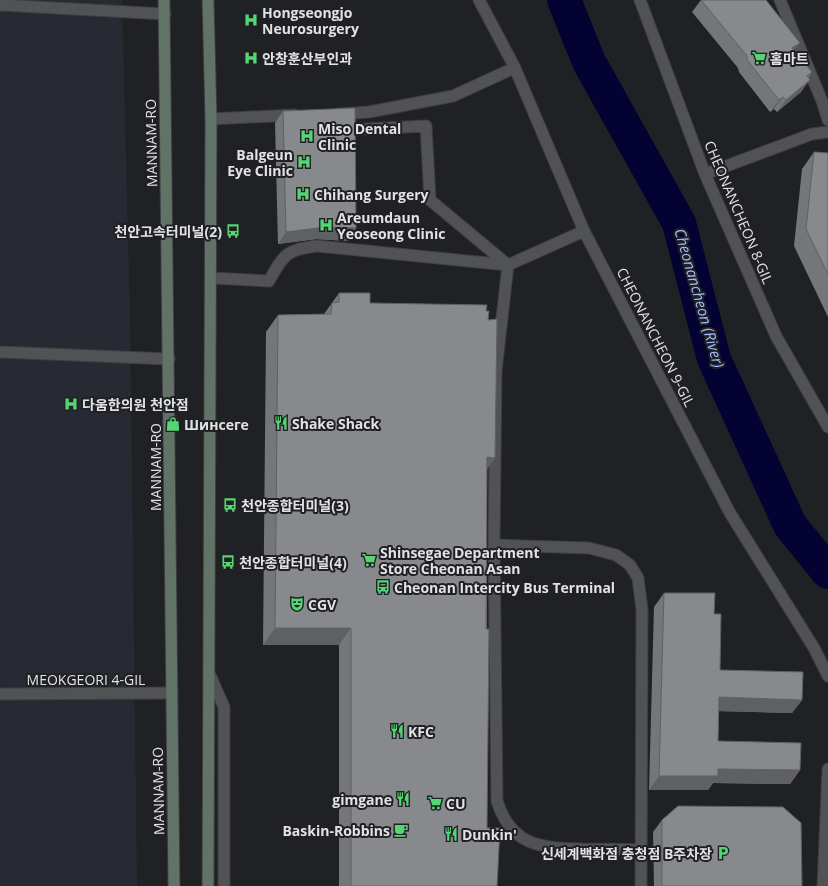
<svg xmlns="http://www.w3.org/2000/svg" width="828" height="886" font-family="'Open Sans','Noto Sans KR',sans-serif">
  <rect width="100%" height="100%" fill="#202124"/>
  <path fill="#272a32" d="M0,0h122l8,315 7,571h-137z"/>
  <g fill="none" stroke-linecap="round" stroke-linejoin="round">
    <path stroke="#030232" stroke-width="34" d="M564,0l25,62 90,161 35,136 76,166 38,47"/>
    <defs>
      <path id="service" d="M365,129l61,-3 4,74 78,65
        M508,265l-12,106 -2,174 3,256c14,45 44,47 85,48 20,0 39,0 59,1
        M211,278l58,3c15,-27 17,-31 48,-35l191,19 76,-34
        M494,545l95,3 27,7 14,10 8,13 4,32 -1,276
        M210,675l14,32v179"/>
      <path id="pedestrian" d="M0,352l169,7"/>
      <path id="minor" d="M479,0l35,66 70,165 146,282 84,135 14,28
        M640,0l65,174 71,162 52,91
        M780,0l42,101 6,19
        M0,5l165,9
        M340,114l29,-2 84,-16 61,-28
        M211,119l84,-4
        M705,174l107,-40 16,-2
        M0,694l172,-1
        M823,886l5,-117"/>
      <path id="secondary" d="M164,0l10,886
        M208,0l3,119 -3,767"/>
    </defs>
    <use href="#service" stroke="#3e3e41" stroke-width="13"/>
    <use href="#pedestrian" stroke="#3e3e41" stroke-width="13"/>
    <use href="#minor" stroke="#3e3e41" stroke-width="13"/>
    <use href="#secondary" stroke="#3e3e41" stroke-width="13"/>
    <use href="#service" stroke="#515256" stroke-width="11"/>
    <use href="#pedestrian" stroke="#515256" stroke-width="11"/>
    <use href="#minor" stroke="#515256" stroke-width="11"/>
    <use href="#secondary" stroke="#617366" stroke-width="11"/>
  </g>
  <path fill="#757679" d="M701,0l93,51 18,21 -4,6 -7,14 -24,20 -3,-3 -4,3 -31,-40 -1,-4 -46,-56z
    M283,111l73,117 -8,13 -32,-2 -38,5 -3,-121z
    M814,152l14,1v164l-34,-71 8,-77z
    M339,293l31,10 116,8 2,9 7,138 -8,11v359l10,58h-158v-241h-76l3,-313 12,-17 46,-1z
    M664,593l56,77 82,30 -10,13 -73,-2 -1,30 82,29 -10,14 -77,-1 -5,7h-59l5,-183z
    M662,820l140,66h-148l-1,-54z"/>
  <path fill="#5f6063" d="M800,43l-9,12 1,-7z
    M810,80l-9,12 -24,20 9,-12z
    M783,97l-9,12 -4,3 9,-12z
    M325,227l31,1 -8,13 -32,-2 -38,5 8,-12z
    M487,457l8,1 -12,17z
    M275,628h76l-12,17h-76z
    M719,697l83,3 -10,13 -82,-2z
    M718,769l82,1 -10,14 -77,-1 -5,7h-59l10,-14z"/>
  <path fill="#88898d" stroke="#5f6063" d="M701,0h65l34,43 -8,5 20,24 -5,4 3,4 -24,20 -3,-3 -4,3 -32,-40v-4z
    M355,108l1,120 -31,-1 -39,5 -3,-121z
    M814,152l14,1v121l-22,-45z
    M339,293h31v10l117,2 -1,6h3l-1,9 9,-1 -2,139 -8,-1 -1,172h3l-2,199h13l-3,58h-146v-258h-76l3,-313 53,-1 1,-11 7,-1z
    M664,593h51l-1,21h7l-1,56 83,2 -1,28 -83,-3 -1,44 83,2 -1,27 -82,-1v7h-59z
    M678,806l105,1 18,16 1,63h-140v-66z"/>
  <defs>
    <symbol id="hospital-bare" viewBox="-9 -9 18 18"><path d="M-5-5h3v3.5h4V-5h3V5h-3V1.5h-4V5h-3Z" fill="#54d672" stroke="#202124" stroke-width="2.5" paint-order="stroke"/></symbol>
    <symbol id="supermarket-bare" viewBox="-9 -9 18 18"><path d="M-6-5.5h2.5l.6 2H6L4.5 2H-2.5L-4.4-4H-6ZM-1.5 3.2a1.3 1.3 0 1 0 .1 0ZM3 3.2a1.3 1.3 0 1 0 .1 0Z" fill="#54d672" stroke="#202124" stroke-width="2.5" paint-order="stroke"/></symbol>
    <symbol id="bus-bare" viewBox="-9 -9 18 18"><path d="M-5-6H5V4H4V6H2V4H-2V6H-4V4H-5ZM-3.5-4V0h7V-4ZM-3.5 1.2v1.5H-2V1.2ZM2 1.2v1.5H3.5V1.2Z" fill="#54d672" stroke="#202124" stroke-width="2.5" paint-order="stroke"/></symbol>
    <symbol id="restaurant-bare" viewBox="-9 -9 18 18"><path d="M-5-6h1v4h1v-4h1v4h1v-4h1v5L-1.5 .5V6h-2V.5L-5-1ZM5-6V6H3V1.5H1.5Q1.5-4 5-6Z" fill="#54d672" stroke="#202124" stroke-width="2.5" paint-order="stroke"/></symbol>
    <symbol id="shop-bare" viewBox="-9 -9 18 18"><path d="M-5-2.5h2.3a2.7 3.5 0 0 1 5.4 0H5L5.5 6h-11ZM-1.5-2.5h3a1.5 2.3 0 0 0-3 0Z" fill="#54d672" stroke="#202124" stroke-width="2.5" paint-order="stroke"/></symbol>
    <symbol id="theatre-bare" viewBox="-9 -9 18 18"><path d="M-5-5.5Q0-4 5-5.5V0Q5 5 0 6Q-5 5-5 0ZM-3.3-2.5H-1v1.5H-3.3ZM1-2.5H3.3v1.5H1ZM-2.8 1Q0 5.5 2.8 1Z" fill="#54d672" stroke="#202124" stroke-width="2.5" paint-order="stroke"/></symbol>
    <symbol id="cafe-bare" viewBox="-9 -9 18 18"><path d="M-5.5-4.5H6V0H3Q3 3.5 0 3.5H-2.5Q-5.5 3.5-5.5 0ZM3-3.2v2h1.7v-2ZM-6 4.5H4V6H-6Z" fill="#54d672" stroke="#202124" stroke-width="2.5" paint-order="stroke"/></symbol>
    <symbol id="parking-bare" viewBox="-9 -9 18 18"><path d="M-3.5-5.5H1a3.5 3.5 0 0 1 0 7H-1V5.5H-3.5ZM-1-3.4V-.6H.8a1.4 1.4 0 0 0 0-2.8Z" fill="#54d672" stroke="#202124" stroke-width="2.5" paint-order="stroke"/></symbol>
  </defs>
  <g fill-rule="evenodd">
    <use href="#hospital-bare" x="241" y="10" width="20" height="20"/>
    <use href="#hospital-bare" x="241" y="48" width="20" height="20"/>
    <use href="#supermarket-bare" x="749" y="48" width="20" height="20"/>
    <use href="#hospital-bare" x="297" y="126" width="20" height="20"/>
    <use href="#hospital-bare" x="294" y="152" width="20" height="20"/>
    <use href="#hospital-bare" x="293" y="184" width="20" height="20"/>
    <use href="#hospital-bare" x="316" y="215" width="20" height="20"/>
    <use href="#bus-bare" x="223" y="221" width="20" height="20"/>
    <use href="#hospital-bare" x="61" y="394" width="20" height="20"/>
    <use href="#restaurant-bare" x="271" y="413" width="20" height="20"/>
    <use href="#shop-bare" x="163" y="414" width="20" height="20"/>
    <use href="#bus-bare" x="220" y="495" width="20" height="20"/>
    <use href="#supermarket-bare" x="359" y="550" width="20" height="20"/>
    <use href="#bus-bare" x="218" y="552" width="20" height="20"/>
    <use href="#bus-bare" x="373" y="577" width="20" height="20"/>
    <use href="#theatre-bare" x="287" y="594" width="20" height="20"/>
    <use href="#restaurant-bare" x="387" y="721" width="20" height="20"/>
    <use href="#restaurant-bare" x="393" y="789" width="20" height="20"/>
    <use href="#supermarket-bare" x="425" y="793" width="20" height="20"/>
    <use href="#cafe-bare" x="391" y="820" width="20" height="20"/>
    <use href="#restaurant-bare" x="441" y="824" width="20" height="20"/>
    <use href="#parking-bare" x="713" y="843" width="20" height="20"/>
  </g>
  <g text-anchor="middle" dominant-baseline="central" stroke-width="4" stroke-linejoin="round" paint-order="stroke">
    <g font-size="14" font-weight="bold" fill="#e2e2e4" stroke="#202124" text-anchor="start">
      <text x="262" y="12">Hongseongjo<tspan x="262" dy="16">Neurosurgery</tspan></text>
      <text x="262" y="58">안창훈산부인과</text>
      <text x="770" y="58">홈마트</text>
      <text x="318" y="128">Miso Dental<tspan x="318" dy="16">Clinic</tspan></text>
      <text x="293" y="154" text-anchor="end">Balgeun<tspan x="293" dy="16">Eye Clinic</tspan></text>
      <text x="314" y="194">Chihang Surgery</text>
      <text x="337" y="217">Areumdaun<tspan x="337" dy="16">Yeoseong Clinic</tspan></text>
      <text x="222" y="231" text-anchor="end">천안고속터미널(2)</text>
      <text x="82" y="404">다움한의원 천안점</text>
      <text x="292" y="423">Shake Shack</text>
      <text x="184" y="424">Шинсеге</text>
      <text x="241" y="505">천안종합터미널(3)</text>
      <text x="380" y="552">Shinsegae Department<tspan x="380" dy="16">Store Cheonan Asan</tspan></text>
      <text x="239" y="562">천안종합터미널(4)</text>
      <text x="394" y="587">Cheonan Intercity Bus Terminal</text>
      <text x="308" y="604">CGV</text>
      <text x="408" y="731">KFC</text>
      <text x="392" y="799" text-anchor="end">gimgane</text>
      <text x="446" y="803">CU</text>
      <text x="390" y="830" text-anchor="end">Baskin-Robbins</text>
      <text x="462" y="834">Dunkin'</text>
      <text x="712" y="853" text-anchor="end">신세계백화점 충청점 B주차장</text>
    </g>
    <g font-size="14" fill="#e2e2e4" stroke="#202124">
      <text transform="translate(151 143) rotate(-91)">MANNAM-RO</text>
      <text transform="translate(739 212) rotate(67)">CHEONANCHEON 8-GIL</text>
      <text transform="translate(656 337) rotate(63)">CHEONANCHEON 9-GIL</text>
      <text transform="translate(155 467) rotate(-90)">MANNAM-RO</text>
      <text x="86" y="679">MEOKGEORI 4-GIL</text>
      <text transform="translate(158 791) rotate(-91)">MANNAM-RO</text>
    </g>
    <g font-size="15" font-style="italic" fill="#a5bbff" stroke="#202124">
      <text transform="translate(700 298) rotate(74)">Cheonancheon (River)</text>
    </g>
  </g>
</svg>
